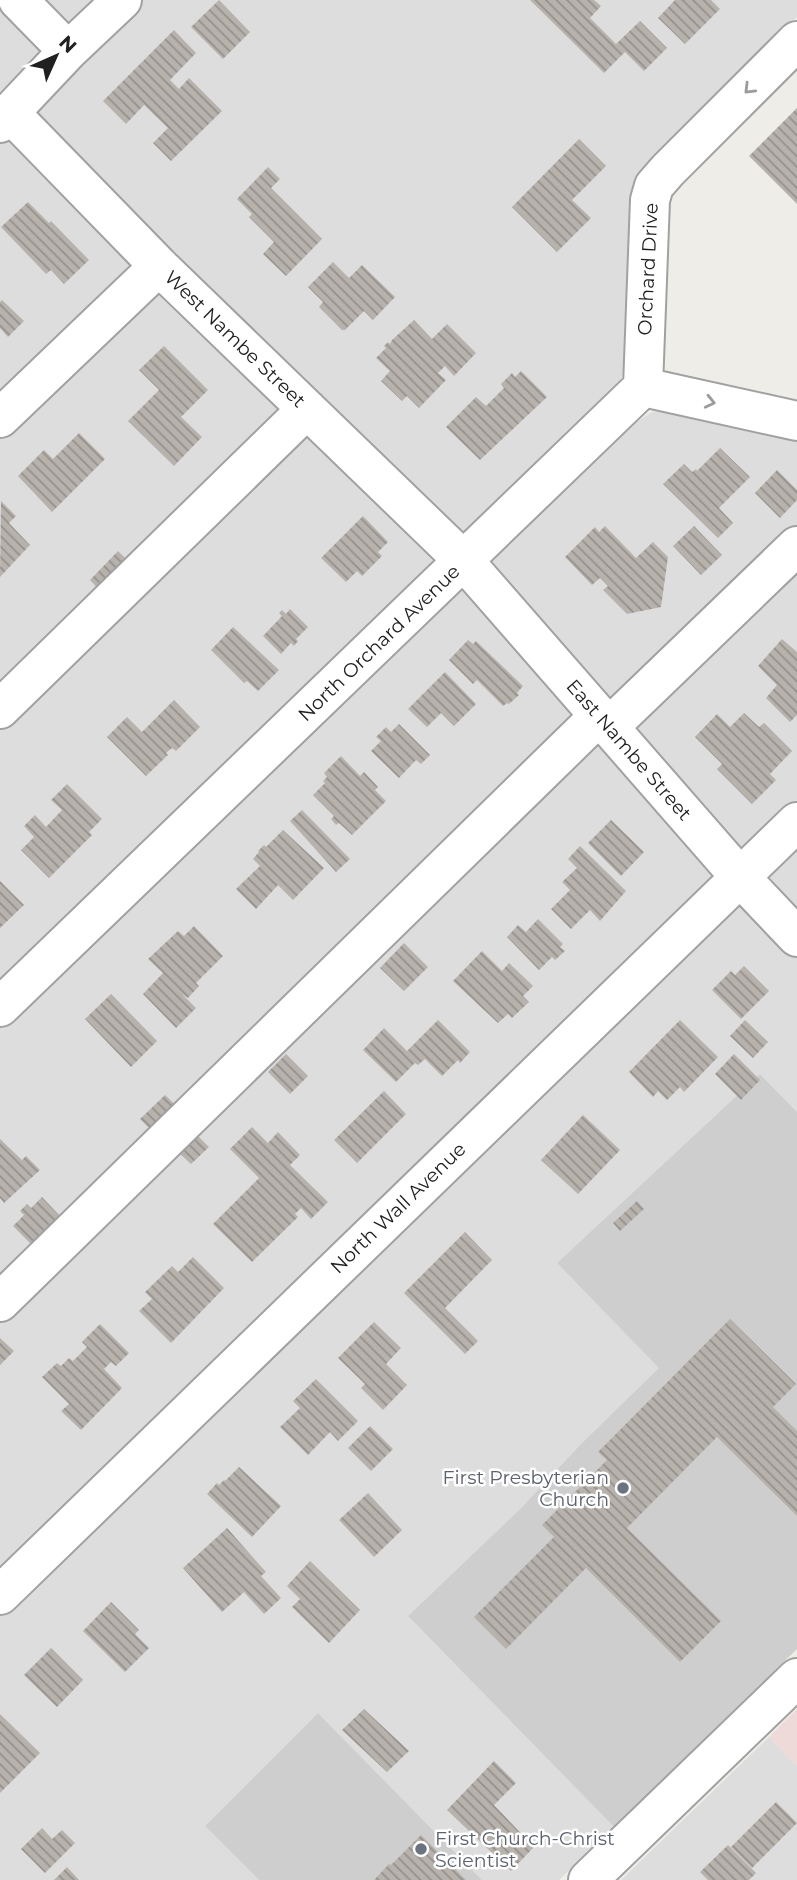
<svg xmlns="http://www.w3.org/2000/svg" width="797" height="1880" font-family="Montserrat,sans-serif">
  <defs>
    <pattern id="building-back-hatch" width="6" height="6" patternUnits="userSpaceOnUse" patternTransform="scale(1.75)"><rect width="6" height="6" fill="#b8b2ad"/><path d="M-1 5l2 2M0 0l6 6M5-1l2 2" fill="none" stroke="#95908c"/></pattern>
  </defs>
  <rect width="100%" height="100%" fill="#efede7"/>
  <path fill="#dedddd" d="M0,0h797v17l-161,162 -13,194 -7,17 -7,6 26,27 17,-11 14,-1 131,29v672l-37,-38 -203,189 103,105 -81,78 -58,62 -113,108 206,211 -55,53h-77l-164,-167 -113,113 54,54h-259z
    M769,1737l28,29v114h-176z"/>
  <path fill="#eedad9" d="M797,1709v57l-28,-29z"/>
  <path fill="#cecece" d="M760,1074l37,38v537l-183,178 -206,-211 113,-108 58,-62 80,-78 -102,-105z
    M318,1713l164,167h-223l-54,-54z"/>
  <path fill="url(#building-back-hatch)" d="M219,0l31,32 -27,27 -32,-32z
    M530,0h64l7,6 -11,12 26,26 24,-23 27,27 -23,23 -19,-19 -21,21z
    M675,0h36l9,9 -35,35 -27,-26z
    M174,30l22,23 -26,27 9,9 10,-11 33,33 -51,50 -18,-18 15,-15 -24,-23 -18,19 -23,-23z
    M797,108v96l-48,-48z
    M579,139l27,27 -34,34 19,18 -34,34 -45,-45z
    M268,167l12,12 -9,9 51,51 -36,37 -23,-22 11,-12 -25,-25 3,-3 -15,-15z
    M28,202l21,21 2,-2 38,39 -25,24 -13,-14 -5,4 -45,-47z
    M333,262l16,16 13,-13 33,32 -22,23 -9,-9 -19,19h-3l-23,-23 4,-5 -15,-15z
    M2,300l22,21 -16,16 -8,-9v-26z
    M414,320l18,19 15,-15 29,29 -22,23 -9,-10 -7,7 8,7 -27,28 -12,-12 -5,5 -21,-20 9,-10 -14,-13 10,-10 -2,-2 4,-4 2,2 2,-4z
    M164,346l44,44 -27,27 21,20 -28,29 -46,-45 31,-31 -20,-20z
    M521,371l26,26 -67,63 -34,-33 30,-30 10,9 18,-18 -3,-4 11,-11 3,4z
    M79,433l26,26 -53,53 -34,-36 26,-26 9,9z
    M720,448l30,29 -31,31 14,15 -15,15 -55,-54 21,-20 8,8 4,-3 1,2z
    M777,470l20,20v10l-17,18 -25,-25z
    M1,501l15,15 -7,7 21,22 -30,32z
    M363,516l25,26 -10,10 4,4 -20,20 -5,-5 -11,11 -25,-24z
    M605,526l31,32 17,-16 15,15 -7,50 -34,7 -24,-24 5,-4 -8,-8 -8,7 -27,-28 30,-30 4,5z
    M694,526l28,29 -21,20 -28,-29z
    M118,551l17,17 -29,29 -16,-17z
    M290,609l18,18 -12,12 2,2 -4,5 -3,-3 -10,11 -18,-18 19,-20 -3,-3 3,-3 4,4z
    M233,627l46,43 -21,21 -11,-10 -3,2 -33,-33z
    M782,639l15,13v63l-7,7 -24,-24 11,-13 -19,-19z
    M468,640l5,4 3,-3 47,45 -6,7 2,2 -10,9 -2,-1 -4,3 -26,-26 -4,4 -24,-24z
    M445,672l31,32 -22,22 -13,-13 -14,14 -19,-18z
    M174,700l26,27 -24,24 -4,-3 -6,5 2,2 -22,21 -39,-39 20,-20 15,15z
    M744,713l15,14 5,-4 28,28 -22,23 6,6 -24,24 -35,-35 5,-5 -27,-27 22,-23 13,13z
    M399,724l31,31 -9,9 -5,-4 -17,18 -28,-27 10,-10 -5,-4 10,-10 5,5z
    M341,756l19,20 4,-4 14,15 -3,3 11,11 -34,34 -13,-12 -3,2 -5,-6 3,-3 -21,-21 12,-12 -2,-2 4,-4 -3,-4z
    M67,784l35,35 -13,13 3,3 -43,43 -28,-28 13,-13 -10,-11 11,-11 11,12 16,-17 -11,-10z
    M302,810l48,49 -14,13 -46,-51z
    M611,820l33,32 -23,24 -33,-33z
    M283,830l41,38 -31,32 -15,-15 -22,24 -20,-20 24,-23 -7,-7 6,-7 -1,-1 6,-6 2,2z
    M580,846l46,45 -26,30 -10,-11 -19,19 -20,-20 19,-19 -8,-8 15,-14 -9,-9z
    M0,881l24,24 -24,23z
    M538,919l25,25 -3,3 5,4 -10,9 -3,-3 -13,13 -32,-33 11,-12 8,7z
    M194,926l29,30 -27,27 3,3 -11,12 -6,-4 14,14 -20,20 -33,-34 20,-21 -15,-14 30,-28 6,5z
    M404,943l24,24 -24,24 -24,-23z
    M482,951l20,20 7,-8 24,23 -10,10 6,6 -17,16 -4,-4 -10,9 -45,-42z
    M744,966l25,25 -28,28 -29,-29 19,-19 4,4z
    M111,994l46,47 -26,26 -46,-48z
    M438,1020l32,32 -10,11 -2,-3 -16,16 -17,-17 -7,6 -3,-2 -19,19 -33,-32 21,-22 23,23z
    M680,1020l38,37 -34,35 -4,-5 -13,13 -9,-9 -5,6 -24,-25z
    M745,1020l23,22 -15,16 -23,-22z
    M286,1054l22,22 -18,18 -22,-22z
    M734,1054l26,26 -19,20 -26,-26z
    M384,1091l22,23 -49,49 -23,-23z
    M165,1095l19,18 -25,25 -19,-19z
    M583,1115l37,35 -42,44 -37,-34z
    M252,1127l16,16 10,-11 22,23 -10,10 38,37 -17,17 -10,-11 -6,6 3,3 -46,45 -39,-38 46,-46 -29,-29z
    M196,1134l13,13 -18,17 -13,-12z
    M0,1139l22,21 4,-4 14,14 -36,33 -4,-5z
    M42,1197l18,19 -28,29 -19,-19 11,-11 -4,-4 7,-7 4,4z
    M637,1201l7,8 -24,22 -7,-8z
    M465,1232l27,28 -47,48 33,33 -13,13 -61,-61z
    M193,1257l31,31 -53,55 -32,-32 13,-12 -7,-7 27,-26 6,6z
    M730,1319l66,65 -23,23 24,24v85l-80,-79 -90,91 94,93 -41,41 -94,-94 -80,81 -32,-32 80,-80 -12,-12 65,-65 -9,-8z
    M374,1322l27,26 -15,16 21,21 -24,25 -22,-22 4,-4 -27,-26z
    M100,1324l29,29 -13,13 -5,-4 -7,7 18,19 -41,42 -20,-19 8,-7 -27,-27 15,-14 4,3 8,-8 4,3 14,-14 -5,-5z
    M0,1338l14,13 -14,14z
    M316,1379l42,42 -20,20 -8,-9 -22,23 -28,-28 20,-19 -7,-7z
    M370,1426l23,23 -22,22 -23,-23z
    M239,1467l42,39 -29,31 -45,-43 10,-11 2,2 5,-5 1,1z
    M368,1493l34,37 -28,27 -35,-37z
    M227,1528l39,44 -5,4 20,22 -17,16 -20,-22 -22,20 -39,-44z
    M310,1561l50,49 -31,33 -37,-36 8,-8 -13,-13z
    M111,1602l28,28 -4,4 14,14 -24,24 -42,-41z
    M51,1648l32,32 -26,27 -33,-32z
    M364,1709l45,42 -22,21 -45,-42z
    M0,1714l40,39 -40,40z
    M494,1761l22,22 -22,22 40,42 -23,24 -64,-61z
    M776,1802l21,21 -45,45 -21,-21z
    M42,1828l10,11 10,-9 13,13 -30,30 -24,-24z
    M421,1835l45,45h-92l15,-16 2,1z
    M728,1845l28,28 -7,7h-41l-8,-8z
    M67,1867l12,13h-25z"/>
  <g fill="none" stroke-linecap="round" stroke-linejoin="round">
    <defs>
      <path id="minor" d="M18,0l50,51
        M10,113l149,153 305,295 276,316 57,60
        M0,123l68,-72 54,-51
        M643,387l7,-187 4,-14 14,-16 129,-129
        M643,387l154,34
        M0,418l159,-152
        M0,709l307,-300
        M609,727l188,-181
        M0,1007l643,-620
        M0,1302l599,-586
        M0,1595l797,-773
        M588,1880l209,-202"/>
    </defs>
    <use href="#minor" stroke="#a1a1a1" stroke-width="42"/>
    <use href="#minor" stroke="#fff" stroke-width="38"/>
  </g>
  <defs><path id="oneway-chevron" d="M-2-3.5L2.5 0L-2 3.5" fill="none" stroke-width="1.6" stroke-linecap="round" stroke-linejoin="round" transform="scale(1.75)"/></defs>
  <g stroke="#9b9b9b">
    <use href="#oneway-chevron" transform="translate(749 89) rotate(135)"/>
    <use href="#oneway-chevron" transform="translate(710 402) rotate(13)"/>
  </g>
  <g fill="#6b7280" stroke="#fff" stroke-width="2.5">
    <circle cx="623" cy="1488" r="7"/>
    <circle cx="421" cy="1849" r="7"/>
  </g>
  <g text-anchor="middle" dominant-baseline="central" stroke-width="5" stroke-linejoin="round" paint-order="stroke">
    <g font-size="19" fill="#202020" stroke="#fff">
      <text transform="translate(648 269) rotate(-87)">Orchard Drive</text>
      <text transform="translate(235 339) rotate(44)">West Nambe Street</text>
      <text transform="translate(379 643) rotate(-44)">North Orchard Avenue</text>
      <text transform="translate(629 750) rotate(49)">East Nambe Street</text>
      <text transform="translate(398 1208) rotate(-44)">North Wall Avenue</text>
    </g>
    <g font-size="19" fill="#5b616d" stroke="#fff" text-anchor="end">
      <text x="609" y="1477">First Presbyterian<tspan x="609" dy="22">Church</tspan></text>
      <text x="435" y="1838" text-anchor="start">First Church-Christ<tspan x="435" dy="22">Scientist</tspan></text>
    </g>
  </g>
  <g transform="translate(56 56) rotate(45)" stroke="#ffffff" stroke-width="5" paint-order="stroke">
  <path d="M0-5L12 26L0 18L-12 26Z" fill="#202020"/>
  <text y="-10" font-size="19" font-weight="bold" text-anchor="middle" fill="#202020">N</text>
  </g>
</svg>
